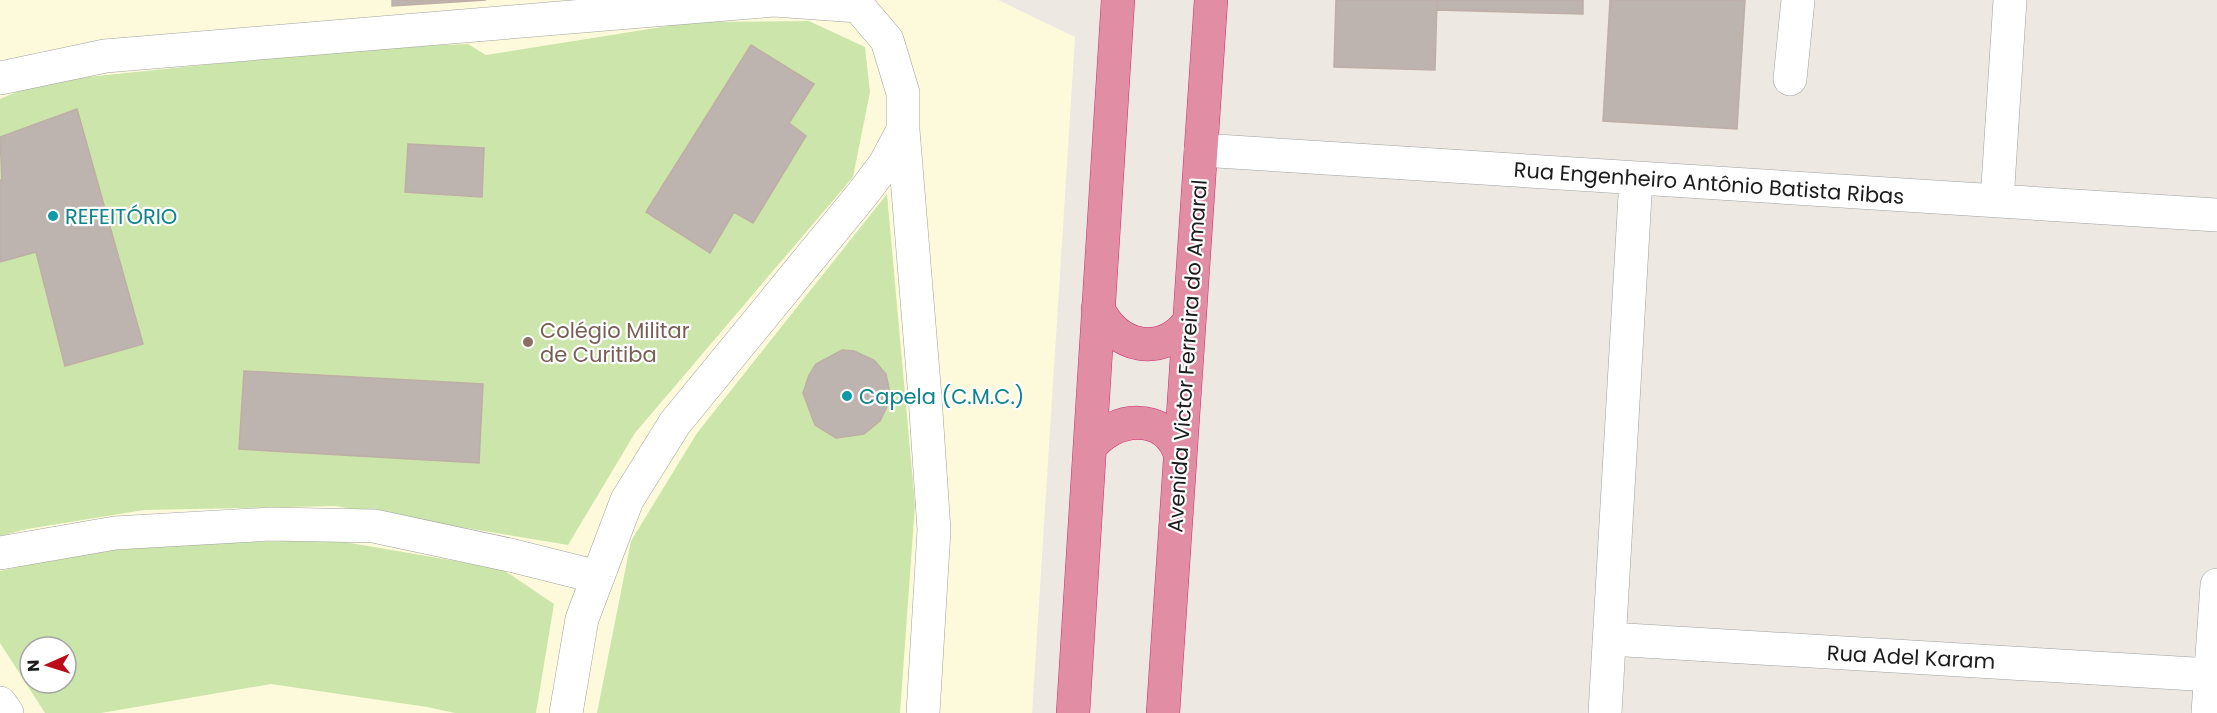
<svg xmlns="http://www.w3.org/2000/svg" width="2217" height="713" font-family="Poppins,sans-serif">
  <rect width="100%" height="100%" fill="#ede9e2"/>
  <path fill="#fdfadc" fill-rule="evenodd" d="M0,0h998l77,37 -43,676h-1032zM30,647h36v36h-36z"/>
  <path fill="#cce5aa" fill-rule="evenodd" d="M809,21l56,26 5,45 -17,85 -218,256 -67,112 -233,-39 -191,4 -117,19 -27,7v-437l40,-17 327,-34 101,-4 18,11 207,-33z
    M887,194l28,311 -15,208h-303l34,-172 66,-108z
    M333,540l169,29 52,35 -18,109h-81l-28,-6 -156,-23 -170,29h-56l-45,-70v-72l121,-26zM30,647h36v36h-36z"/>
  <path fill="#bdb4af" stroke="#beaea6" stroke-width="1.5" d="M392,0h94l-94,6z
    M1336,0h101l-2,70 -101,-3z
    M1437,0h146v14l-146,-4z
    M1610,0h135l-8,129 -134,-8z
    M751,45l63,39 -25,39 17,13 -53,87 -19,-11 -24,41 -64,-41z
    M77,109l66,235 -78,22 -29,-114 -36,10v-82h2l-2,-43z
    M408,144l76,4 -2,49 -77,-5z
    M842,350l12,1 20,9 12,14 5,24 -11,23 -16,13 -28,4 -21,-13 -12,-32 6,-18 7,-11z
    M244,371l239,13 -4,79 -240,-14z"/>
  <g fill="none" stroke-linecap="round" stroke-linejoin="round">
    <defs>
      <path id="minor" d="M0,78l105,-22 669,-56 84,6 29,34 16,53v37l-18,34 -21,28 -189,231 -48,77 -45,119 -16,94
        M1790,79l8,-79
        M903,130l22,267 9,133 -11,183
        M1201,150l1016,65
        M1997,201l13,-201
        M0,553l115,-20 156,-9 103,2 136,29 88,22
        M1610,639l601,36
        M0,703l7,10
        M1605,713l31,-535
        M2208,713l9,-128"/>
      <path id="highway" d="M1098,308c17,40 64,50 91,14
        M1090,448c22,-32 76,-37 90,6
        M1073,713l45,-713
        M1163,713l48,-713"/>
    </defs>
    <use href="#minor" stroke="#a0a0a0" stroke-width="34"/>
    <use href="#highway" stroke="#ce2d72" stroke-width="34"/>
    <use href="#minor" stroke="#fff" stroke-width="33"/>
    <use href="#highway" stroke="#e18ea4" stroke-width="33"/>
  </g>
  <g fill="#0f9aa8" stroke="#fff" stroke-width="2">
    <circle cx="53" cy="216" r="6"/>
    <circle cx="847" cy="396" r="6"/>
  </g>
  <circle fill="#8d6e63" stroke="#fff" stroke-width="2" cx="528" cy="342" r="6"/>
  <g text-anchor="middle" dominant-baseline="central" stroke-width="4.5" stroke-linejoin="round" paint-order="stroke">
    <g font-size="21" fill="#1c1c1c" stroke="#fff">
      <text transform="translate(1709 183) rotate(4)">Rua Engenheiro Antônio Batista Ribas</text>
      <text transform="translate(1187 356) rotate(-86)">Avenida Victor Ferreira do Amaral</text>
      <text transform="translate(1911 657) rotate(3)">Rua Adel Karam</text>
    </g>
    <g font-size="21" fill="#0d838f" stroke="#fff" text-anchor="start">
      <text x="65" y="216">REFEITÓRIO</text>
      <text x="859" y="396">Capela (C.M.C.)</text>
    </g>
    <g font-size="21" fill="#785e54" stroke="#fff" text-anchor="start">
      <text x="540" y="330">Colégio Militar<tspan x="540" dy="24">de Curitiba</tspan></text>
    </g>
  </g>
  <g transform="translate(48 665) rotate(267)"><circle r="28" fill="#ffffff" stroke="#a4a4a4" stroke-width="1.5"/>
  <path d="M0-4.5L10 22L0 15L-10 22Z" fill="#be0b1a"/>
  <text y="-9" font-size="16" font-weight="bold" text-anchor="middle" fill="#1c1c1c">N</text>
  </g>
</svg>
